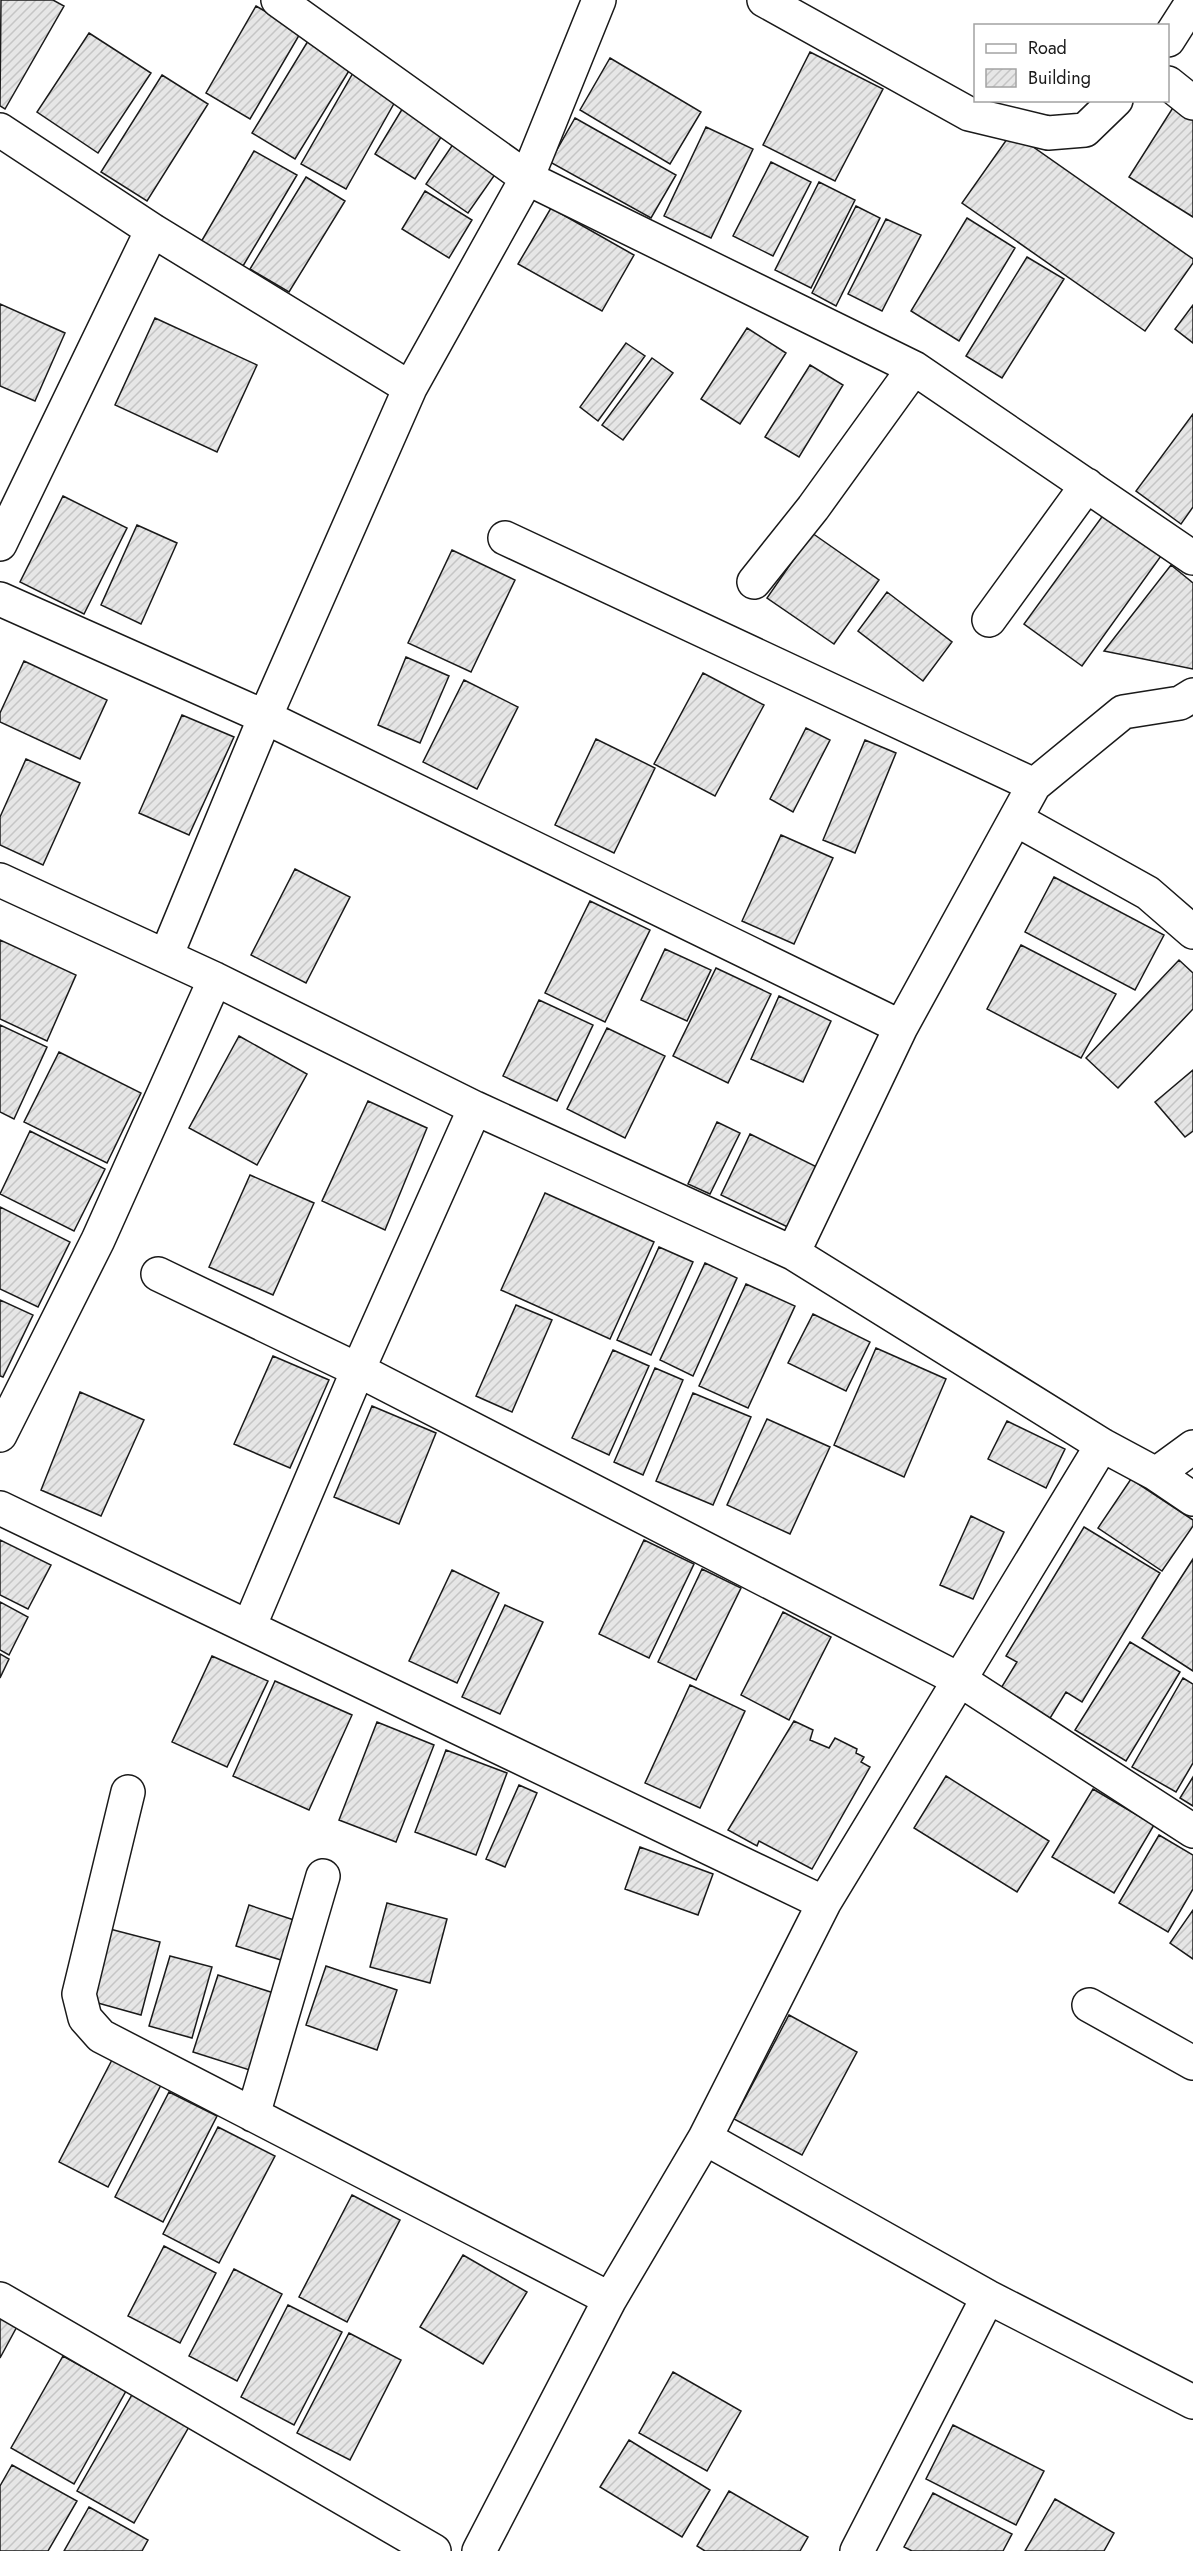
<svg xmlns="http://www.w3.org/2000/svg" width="1193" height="2551" font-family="Jost,sans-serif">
  <defs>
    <pattern id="building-hatch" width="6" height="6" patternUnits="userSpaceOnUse" patternTransform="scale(1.5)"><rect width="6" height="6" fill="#e6e6e6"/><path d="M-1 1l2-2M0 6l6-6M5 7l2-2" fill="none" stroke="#c5c5c5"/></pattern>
  </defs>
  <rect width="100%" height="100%" fill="#fff"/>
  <path fill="url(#building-hatch)" stroke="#1a1a1a" stroke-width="1.5" d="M1,0h52l11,6 -59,103 -5,-3z
    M256,6l45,26 -51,87 -44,-26z
    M89,33l62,40 -53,80 -61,-41z
    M311,36l44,25 -60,98 -43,-26z
    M810,52l73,37 -48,92 -72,-36z
    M610,58l91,54 -31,52 -90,-54z
    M357,66l44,25 -55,98 -45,-25z
    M162,75l46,29 -61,97 -46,-29z
    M407,101l41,25 -33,53 -40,-25z
    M1174,106l19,12v99l-64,-40z
    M575,118l101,57 -25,43 -101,-56z
    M706,127l47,22 -42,89 -47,-22z
    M1012,132l181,127v4l-48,68 -183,-128z
    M460,134l43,29 -35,50 -42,-29z
    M254,151l43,24 -54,91 -42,-24z
    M771,162l40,20 -38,74 -40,-20z
    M306,177l39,24 -56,91 -39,-23z
    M819,182l36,18 -44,88 -36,-18z
    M425,191l47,29 -23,38 -47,-29z
    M856,206l24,12 -44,88 -24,-13z
    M551,208l83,47 -32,56 -84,-47z
    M967,218l48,30 -56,93 -48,-30z
    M886,219l35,16 -39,76 -34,-17z
    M1027,257l37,22 -62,99 -36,-22z
    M0,304l65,29 -30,68 -35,-15z
    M1193,305v38l-18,-14z
    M155,318l102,47 -40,87 -102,-47z
    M747,328l39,25 -46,71 -39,-25z
    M626,343l19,13 -47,65 -18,-14z
    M652,358l21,15 -50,67 -21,-15z
    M810,365l33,20 -44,72 -34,-20z
    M1193,414v93l-12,17 -45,-33z
    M63,496l64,32 -43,86 -64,-32z
    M1104,514l57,42 -79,110 -58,-42z
    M137,525l40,18 -36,81 -40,-19z
    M812,533l67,47 -45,64 -67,-46z
    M452,550l63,30 -44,92 -63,-29z
    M1171,565l22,18v86l-89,-18z
    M887,592l65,50 -29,39 -65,-50z
    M406,657l43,19 -29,67 -42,-18z
    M24,661l83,39 -27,59 -80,-37v-9z
    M703,673l61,32 -49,91 -61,-32z
    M464,680l54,27 -41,82 -54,-27z
    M182,715l52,22 -45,98 -50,-22z
    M806,728l24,12 -37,72 -23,-13z
    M596,739l59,29 -41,85 -59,-28z
    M865,740l31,13 -41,100 -32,-13z
    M26,759l54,24 -37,82 -43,-20v-28z
    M781,835l52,23 -39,86 -52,-23z
    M295,869l55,28 -44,86 -55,-28z
    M1054,877l110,58 -29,55 -110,-58z
    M590,901l60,29 -45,92 -60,-29z
    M0,940l76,35 -29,66 -47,-22z
    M1021,945l95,49 -35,64 -94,-49z
    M665,949l46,21 -24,51 -46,-21z
    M1179,960l14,13v36l-75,79 -32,-30z
    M716,968l55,26 -43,89 -55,-27z
    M779,996l52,25 -28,61 -52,-23z
    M539,1000l54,25 -36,76 -54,-25z
    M0,1025l47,22 -33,72 -14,-7z
    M607,1028l58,28 -40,82 -58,-29z
    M239,1036l68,38 -50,91 -68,-37z
    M59,1052l82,41 -34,70 -83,-41z
    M1193,1070v61l-8,6 -30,-35z
    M368,1101l59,27 -42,102 -63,-29z
    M717,1122l23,11 -30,61 -22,-10z
    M30,1131l75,38 -31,62 -74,-37z
    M750,1134l77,38 -29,60 -77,-37z
    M250,1175l64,28 -41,92 -64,-28z
    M545,1193l109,49 -44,97 -109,-49z
    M0,1207l70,35 -32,65 -38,-18z
    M659,1247l34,15 -42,93 -34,-15z
    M705,1263l32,15 -44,98 -33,-16z
    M746,1284l49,22 -47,102 -49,-22z
    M0,1300l33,15 -30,62 -3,-1z
    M516,1305l36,15 -40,92 -36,-16z
    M813,1314l57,28 -24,49 -58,-28z
    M876,1348l70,31 -42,98 -70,-32z
    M613,1350l36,16 -40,89 -37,-17z
    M273,1356l56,24 -39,88 -56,-24z
    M655,1368l28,12 -40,95 -29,-13z
    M80,1392l64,28 -43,96 -60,-26z
    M693,1393l58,24 -38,88 -57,-24z
    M372,1406l64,27 -37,91 -65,-27z
    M767,1419l63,28 -40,87 -63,-29z
    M1007,1421l58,28 -19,39 -58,-29z
    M1131,1479l62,41v6l-31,45 -64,-43z
    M971,1516l33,16 -31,67 -33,-14z
    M1084,1527l76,46 -78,129 -16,-10 -22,36 -49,-30 22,-36 -11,-6z
    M0,1540l51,25 -23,44 -28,-14z
    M644,1540l50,24 -45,94 -50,-24z
    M1193,1559v112l-51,-33z
    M702,1569l39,19 -45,92 -38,-18z
    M452,1570l47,23 -42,90 -48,-22z
    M0,1602l28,15 -19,38 -9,-5z
    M505,1605l38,17 -43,92 -38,-17z
    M783,1612l48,25 -42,83 -48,-25z
    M1130,1642l50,30 -54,89 -51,-31z
    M0,1654l9,5 -9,19z
    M212,1656l56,25 -41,86 -55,-25z
    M1183,1678l10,6v79l-17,29 -44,-25z
    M275,1681l77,34 -43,95 -76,-34z
    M690,1685l55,26 -45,97 -55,-25z
    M794,1721l19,9 -3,10 19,8 6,-10 22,11 -1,4 8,4 -3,5 9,5 -58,102 -53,-28 -2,5 -29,-16z
    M377,1722l57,23 -38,97 -57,-22z
    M446,1750l61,23 -31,82 -61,-23z
    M946,1776l103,65 -32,51 -103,-64z
    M1193,1777v29l-13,-8z
    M519,1785l18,8 -32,74 -19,-8z
    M1093,1789l61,36 -40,68 -62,-36z
    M1159,1835l34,20v34l-25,43 -49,-29z
    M640,1847l73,27 -15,41 -73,-26z
    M387,1903l60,16 -17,64 -60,-16z
    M249,1905l45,15 -13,40 -45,-14z
    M1193,1910v49l-23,-16z
    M106,1928l54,14 -19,73 -54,-15z
    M170,1956l42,11 -20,71 -43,-12z
    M326,1966l71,24 -20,60 -71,-25z
    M218,1975l65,21 -24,77 -66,-21z
    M789,2015l68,37 -55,103 -68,-36z
    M113,2058l49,25 -54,104 -49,-25z
    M169,2092l48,24 -54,106 -48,-25z
    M218,2127l57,29 -56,107 -56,-29z
    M352,2195l48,25 -53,102 -48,-25z
    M164,2246l52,27 -36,70 -52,-27z
    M463,2255l64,37 -44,72 -63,-37z
    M234,2269l48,25 -45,87 -48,-25z
    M288,2305l54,27 -48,93 -53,-28z
    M0,2310l20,11 -20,37z
    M349,2333l52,27 -51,100 -53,-27z
    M63,2356l63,35 -52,93 -63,-36z
    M673,2372l68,39 -34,60 -68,-38z
    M133,2393l57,32 -56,98 -57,-32z
    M953,2425l91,46 -28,54 -90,-46z
    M629,2440l81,50 -28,47 -82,-50z
    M12,2465l65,36 -29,50h-48v-65z
    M729,2491l79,46 -8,14h-95l-8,-5z
    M933,2493l79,41 -9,17h-91l-8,-4z
    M1055,2499l59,34 -10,18h-79z
    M89,2507l59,33 -6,11h-78z"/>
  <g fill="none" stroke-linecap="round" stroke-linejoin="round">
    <defs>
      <path id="street" d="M278,0l249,178 387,190 279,190
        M764,0l205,114 79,19 37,-3 31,-30
        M1168,40l25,-39
        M1168,83l25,20
        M0,130l152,100 258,158
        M505,538l529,247
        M0,544l152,-314
        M754,582l59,-74 101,-140
        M0,599l265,118 636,310
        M989,620l98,-135
        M1017,820l131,73 45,39
        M0,880l215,99 260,129 318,145 309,192 54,29 37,25
        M166,956l99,-239 145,-329 117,-210 72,-178
        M793,1253l108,-226 133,-242 89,-73 57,-9 13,-8
        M158,1274l200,96 602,310 233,151
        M0,1435l98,-195 117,-261
        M1156,1474l37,-27
        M0,1508l824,395
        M249,1627l109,-257 117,-262
        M128,1792l-49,202 6,24 16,18 509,263
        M1089,2005l104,58
        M253,2115l70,-239
        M705,2138l283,159 205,105
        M0,2299l434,252
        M479,2551l131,-252 95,-161 119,-235 278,-458
        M857,2551l131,-254"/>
    </defs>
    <use href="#street" stroke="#1a1a1a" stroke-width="36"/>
    <use href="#street" stroke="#fff" stroke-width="33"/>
  </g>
  <rect x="974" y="24" width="195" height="78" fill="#ffffff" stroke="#a3a3a3" stroke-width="1.5"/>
  <rect x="986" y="44" width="30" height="9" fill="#ffffff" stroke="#a3a3a3" stroke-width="1.5"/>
  <text x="1028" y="54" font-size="18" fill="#1a1a1a">Road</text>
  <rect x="986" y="69" width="30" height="18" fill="url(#building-hatch)" stroke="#a3a3a3" stroke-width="1.5"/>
  <text x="1028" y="84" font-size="18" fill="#1a1a1a">Building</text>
</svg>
